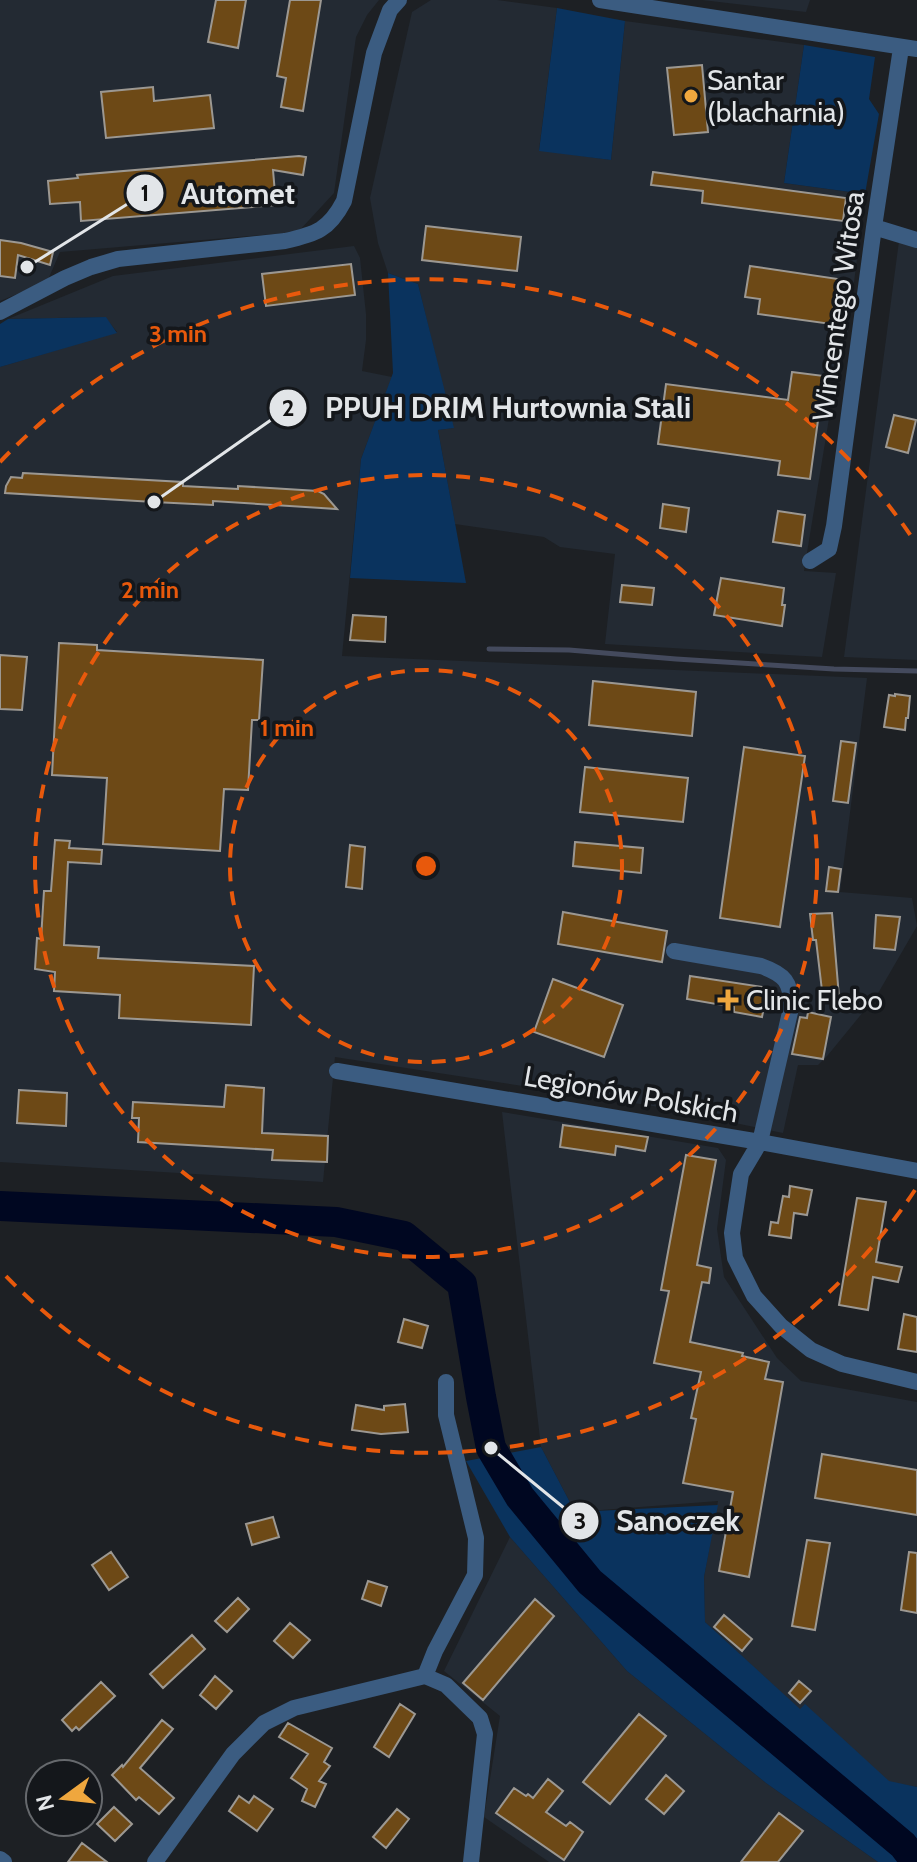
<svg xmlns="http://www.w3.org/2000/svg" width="917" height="1862" font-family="Cabin,sans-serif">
  <rect width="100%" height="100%" fill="#1d2024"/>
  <path fill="#232a33" d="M0,0h379l-12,15 -11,22 -22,156 -36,39 -238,20 -13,30 -47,19z
    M431,0h66l60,8 -18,142 72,10 14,-139 179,24 -20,138 81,11 -18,145h-5l-38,232 32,2 -14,84 -217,-13 10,-90 -55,-7 -16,-10 -89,-13 -17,-94 15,-2 -35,-144 -30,-11 -10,-30 -8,-45 42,-186z
    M702,0h108l-4,12z
    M899,241l18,5v414l-73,-3z
    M354,246l6,12 6,56v26l-4,31 30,6 -31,82 -19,197 525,22 -27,214 72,6 5,28 -40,69 -49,60 -10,10h-20l-15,68 -130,-27 -318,-49 -12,125 -323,-20v-795l117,-35 -12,-15 -97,2 105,-43z
    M502,1112l216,36 8,12 -9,69 7,48 53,81 24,23 116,21v385l-28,-5 -84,-77 -5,5 -95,-88 -1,-45 14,-76 -143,11 -34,-65z
    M510,1537l117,134 139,112 112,79h-329l-65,-45 16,-101 -56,-45z"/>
  <path fill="#0a335e" d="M557,8l68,13 -14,139 -72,-9z
    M804,45l71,12 -6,42 10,15 -14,80 -81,-11z
    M388,273l30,11 36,144 -16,2 28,153 -116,-5 11,-119 32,-86z
    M106,317l11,16 -117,34v-43l8,-5z
    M541,1447l34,65 143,-7 -14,72 1,45 95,87 5,-5 84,77 28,6v75h-39l-112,-79 -139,-112 -117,-134 -44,-76z"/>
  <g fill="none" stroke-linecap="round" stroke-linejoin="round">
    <path stroke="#444a5d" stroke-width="5" d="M489,649l80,1 107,9 158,10 83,2"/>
    <path stroke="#000721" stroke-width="30" d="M0,1206l336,16 68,14 58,48 19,113 10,51 29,49 70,85 313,263 13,17"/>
  </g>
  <path fill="#6d4916" stroke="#9c9892" stroke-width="2" d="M216,0h30l-8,48 -30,-6z
    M290,0h31l-18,111 -22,-4 5,-29 -9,-2z
    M702,65l6,67 -34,3 -7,-67z
    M153,87l1,14 56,-6 4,33 -108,10 -5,-46z
    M299,156l7,1 -3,18 -30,-5 3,35 -195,16 -1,-19 -30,2 -2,-23 30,-3 -1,-3z
    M653,172l193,26 -3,23 -141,-18 1,-12 -52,-6z
    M426,226l95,11 -4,34 -95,-11z
    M0,240l21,3 32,9 -3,13 -32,-10 -3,23 -15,-2z
    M351,264l4,31 -89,11 -4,-32z
    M750,266l88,13 -7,45 -73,-10 2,-15 -15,-2z
    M792,372l32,4 -14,103 -32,-4 2,-14 -122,-17 8,-60 122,16z
    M894,415l22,5 -8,33 -22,-6z
    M23,473l160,9v4l55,3v-3l80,5 6,3 13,15 -124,-8v4l-59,-3 -149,-9 1,-7 5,-9 11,1z
    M663,504l26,4 -3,24 -26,-4z
    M778,511l27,4 -4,31 -28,-4z
    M721,578l63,10 -2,17h3l-3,21 -68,-11z
    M622,585l32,3 -2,17 -32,-3z
    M353,615l33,2 -1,25 -35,-2z
    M59,643l38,2v5l166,10 -4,60h-7l-4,70 -24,-1 -4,62 -117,-7 4,-66 -55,-3z
    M0,655l27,2 -5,53 -22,-1z
    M593,681l103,11 -4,44 -103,-11z
    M895,694l15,2 -2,22h-2l-1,12 -21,-3 5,-32 6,1z
    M841,741l15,2 -8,60 -15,-2z
    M744,747l61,9 -25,171 -60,-9z
    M585,767l103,11 -5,44 -103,-10z
    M55,840l15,1 -1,7 33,2 -1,14 -33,-2 -4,83 35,2 -1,11 156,8 -3,59 -132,-7 1,-23 -66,-4 1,-19 -20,-3 2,-31 4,1 3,-48h7z
    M575,842l68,6 -2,25 -68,-7z
    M350,845l15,2 -3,42 -16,-2z
    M829,867l12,2 -3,23 -12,-1z
    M563,912l104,19 -5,31 -104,-18z
    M832,913l7,84 -16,2 -7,-59h-3l-3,-26z
    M876,915l24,2 -5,33 -21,-2z
    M690,976l73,11 -1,9 4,1 -4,20 -28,-5v-5l-47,-8z
    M553,979l70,26 -19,52 -70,-25z
    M808,1012l23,5 -8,42 -31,-5 8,-37 7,1z
    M226,1085l38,3 -2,45 66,3 -1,26 -55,-2 1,-10 -135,-8 1,-24h-7l1,-16 91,5z
    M19,1090l48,3 -1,33 -49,-3z
    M563,1125l85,12 -3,14 -29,-5 -1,9 -55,-8z
    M686,1155l30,5 -19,105 14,3 -2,15 -7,-1 -12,60 53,11 -1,3 27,6 -4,17 18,3 -34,195 -30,-6 14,-79 -50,-9 13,-64 -5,-1 10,-46 -47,-9 15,-72 -8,-1z
    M790,1186l22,4 -5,25 -13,-2 -3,25 -22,-3 2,-13 7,1 5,-27 6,1z
    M857,1198l29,4 -10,60 26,5 -4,15 -25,-5 -5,33 -29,-5z
    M904,1314l13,3v35l-19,-3z
    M404,1319l24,7 -6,22 -24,-6z
    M405,1404l3,28 -27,2 -29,-4 4,-25 28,5v-4z
    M822,1454l95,16v45l-102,-17z
    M273,1517l6,20 -27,8 -6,-21z
    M807,1540l23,3 -15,87 -23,-4z
    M111,1552l17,25 -19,13 -17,-25z
    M909,1552l8,1v60l-16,-3z
    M368,1581l19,6 -6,19 -19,-7z
    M238,1598l11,11 -22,23 -12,-11z
    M535,1599l19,17 -71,84 -20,-17z
    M724,1615l28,24 -10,12 -28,-24z
    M290,1623l20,17 -17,18 -19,-17z
    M192,1635l13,14 -42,39 -13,-14z
    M215,1676l17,15 -16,18 -16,-14z
    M799,1681l12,10 -11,12 -11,-10z
    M101,1682l14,14 -36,34 -3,-3 -4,4 -10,-11z
    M400,1704l15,10 -26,43 -15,-10z
    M639,1714l27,22 -56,68 -27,-22z
    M162,1720l11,9 -33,39 34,30 -15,16 -20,-17 -3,3 -24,-25 10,-10 1,2z
    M288,1723l44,25 -8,14 6,4 -11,15 7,3 -11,23 -13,-6 5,-12 -16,-11 17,-24 -29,-17z
    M666,1775l18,16 -20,23 -18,-15z
    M548,1779l15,12 -17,21 20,14 4,-4 13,10 -19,28 -68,-47 18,-25 12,8 2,-2 5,4z
    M239,1796l10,7 5,-7 19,13 -16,22 -28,-20z
    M114,1807l18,17 -17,17 -18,-17z
    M397,1809l12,10 -23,29 -13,-11z
    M779,1813l24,18 -25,31h-37z
    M82,1843l25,19h-39z"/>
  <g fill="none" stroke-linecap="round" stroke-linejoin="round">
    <path stroke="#3b5c81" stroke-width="16" d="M600,0l317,49
      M874,227l43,13
      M0,312l65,-34 26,-11 27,-8 167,-18c31,-7 44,-11 59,-40l30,-148 16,-43 9,-10
      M810,561l19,-12 5,-23 40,-299 27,-179
      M674,951l87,15c23,8 31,16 30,42l-31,134 -19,32 -9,59 3,25 19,38 27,30 30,24 31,14 75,18
      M337,1071l423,71 157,29
      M425,1676l10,-25 40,-76 1,-37 -30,-123v-33
      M0,1859l4,3
      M155,1862l78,-108 31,-31 30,-15 131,-32 21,9 34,33 5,16 -14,128"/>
  </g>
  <g fill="none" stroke="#e8590c" stroke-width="4" stroke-dasharray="14 10">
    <circle cx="426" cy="866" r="196"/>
    <circle cx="426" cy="866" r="391"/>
    <path d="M915 1190A587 587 0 0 1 0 1270M0 462A587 587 0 0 1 915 542"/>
  </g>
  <g fill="#efa73e" stroke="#14171b" stroke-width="3">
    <circle cx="691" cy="96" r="8"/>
    <path d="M724 988h8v8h8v8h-8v8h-8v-8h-8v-8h8z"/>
  </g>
  <g text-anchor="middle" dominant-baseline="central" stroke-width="7" stroke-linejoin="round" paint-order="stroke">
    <g font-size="28" fill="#e2e5e8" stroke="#14171b" text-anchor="start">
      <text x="707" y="80">Santar<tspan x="707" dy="32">(blacharnia)</tspan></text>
      <text x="746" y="1000">Clinic Flebo</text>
    </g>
    <g font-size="28" fill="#e2e5e8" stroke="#14171b">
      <text transform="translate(838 306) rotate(-82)">Wincentego Witosa</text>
      <text transform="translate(631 1094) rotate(10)">Legionów Polskich</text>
    </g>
  </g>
  <circle cx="426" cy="866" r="12" fill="#e8590c" stroke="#14171b" stroke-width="4"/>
  <g font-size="24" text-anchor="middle" font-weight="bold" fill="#e8590c" stroke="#14171b" stroke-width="7" stroke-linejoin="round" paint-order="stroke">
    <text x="178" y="342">3 min</text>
    <text x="150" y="598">2 min</text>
    <text x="287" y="736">1 min</text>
  </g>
  <path fill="none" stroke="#e2e5e8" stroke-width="3" d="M27 267L145 193M154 502L288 408M491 1448L580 1521"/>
  <g fill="#e2e5e8" stroke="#14171b" stroke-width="3">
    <circle cx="27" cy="267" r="8"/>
    <circle cx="154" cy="502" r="8"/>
    <circle cx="491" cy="1448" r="8"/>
    <circle cx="145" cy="193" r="20"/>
    <circle cx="288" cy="408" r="20"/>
    <circle cx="580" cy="1521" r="20"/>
  </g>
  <g font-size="24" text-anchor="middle" font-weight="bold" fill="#111">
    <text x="145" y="201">1</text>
    <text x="288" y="416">2</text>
    <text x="580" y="1529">3</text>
  </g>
  <g font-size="30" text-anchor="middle" font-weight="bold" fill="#e2e5e8" stroke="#14171b" stroke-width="7" stroke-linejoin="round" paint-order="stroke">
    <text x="238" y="204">Automet</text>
    <text x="508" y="418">PPUH DRIM Hurtownia Stali</text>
    <text x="678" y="1531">Sanoczek</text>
  </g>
  <g transform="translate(64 1798) rotate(255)"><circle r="38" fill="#14171b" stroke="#66696d" stroke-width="2"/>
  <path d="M0-6L14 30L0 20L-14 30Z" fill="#efa73e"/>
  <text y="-12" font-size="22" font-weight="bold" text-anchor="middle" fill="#e2e5e8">N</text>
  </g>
</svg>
